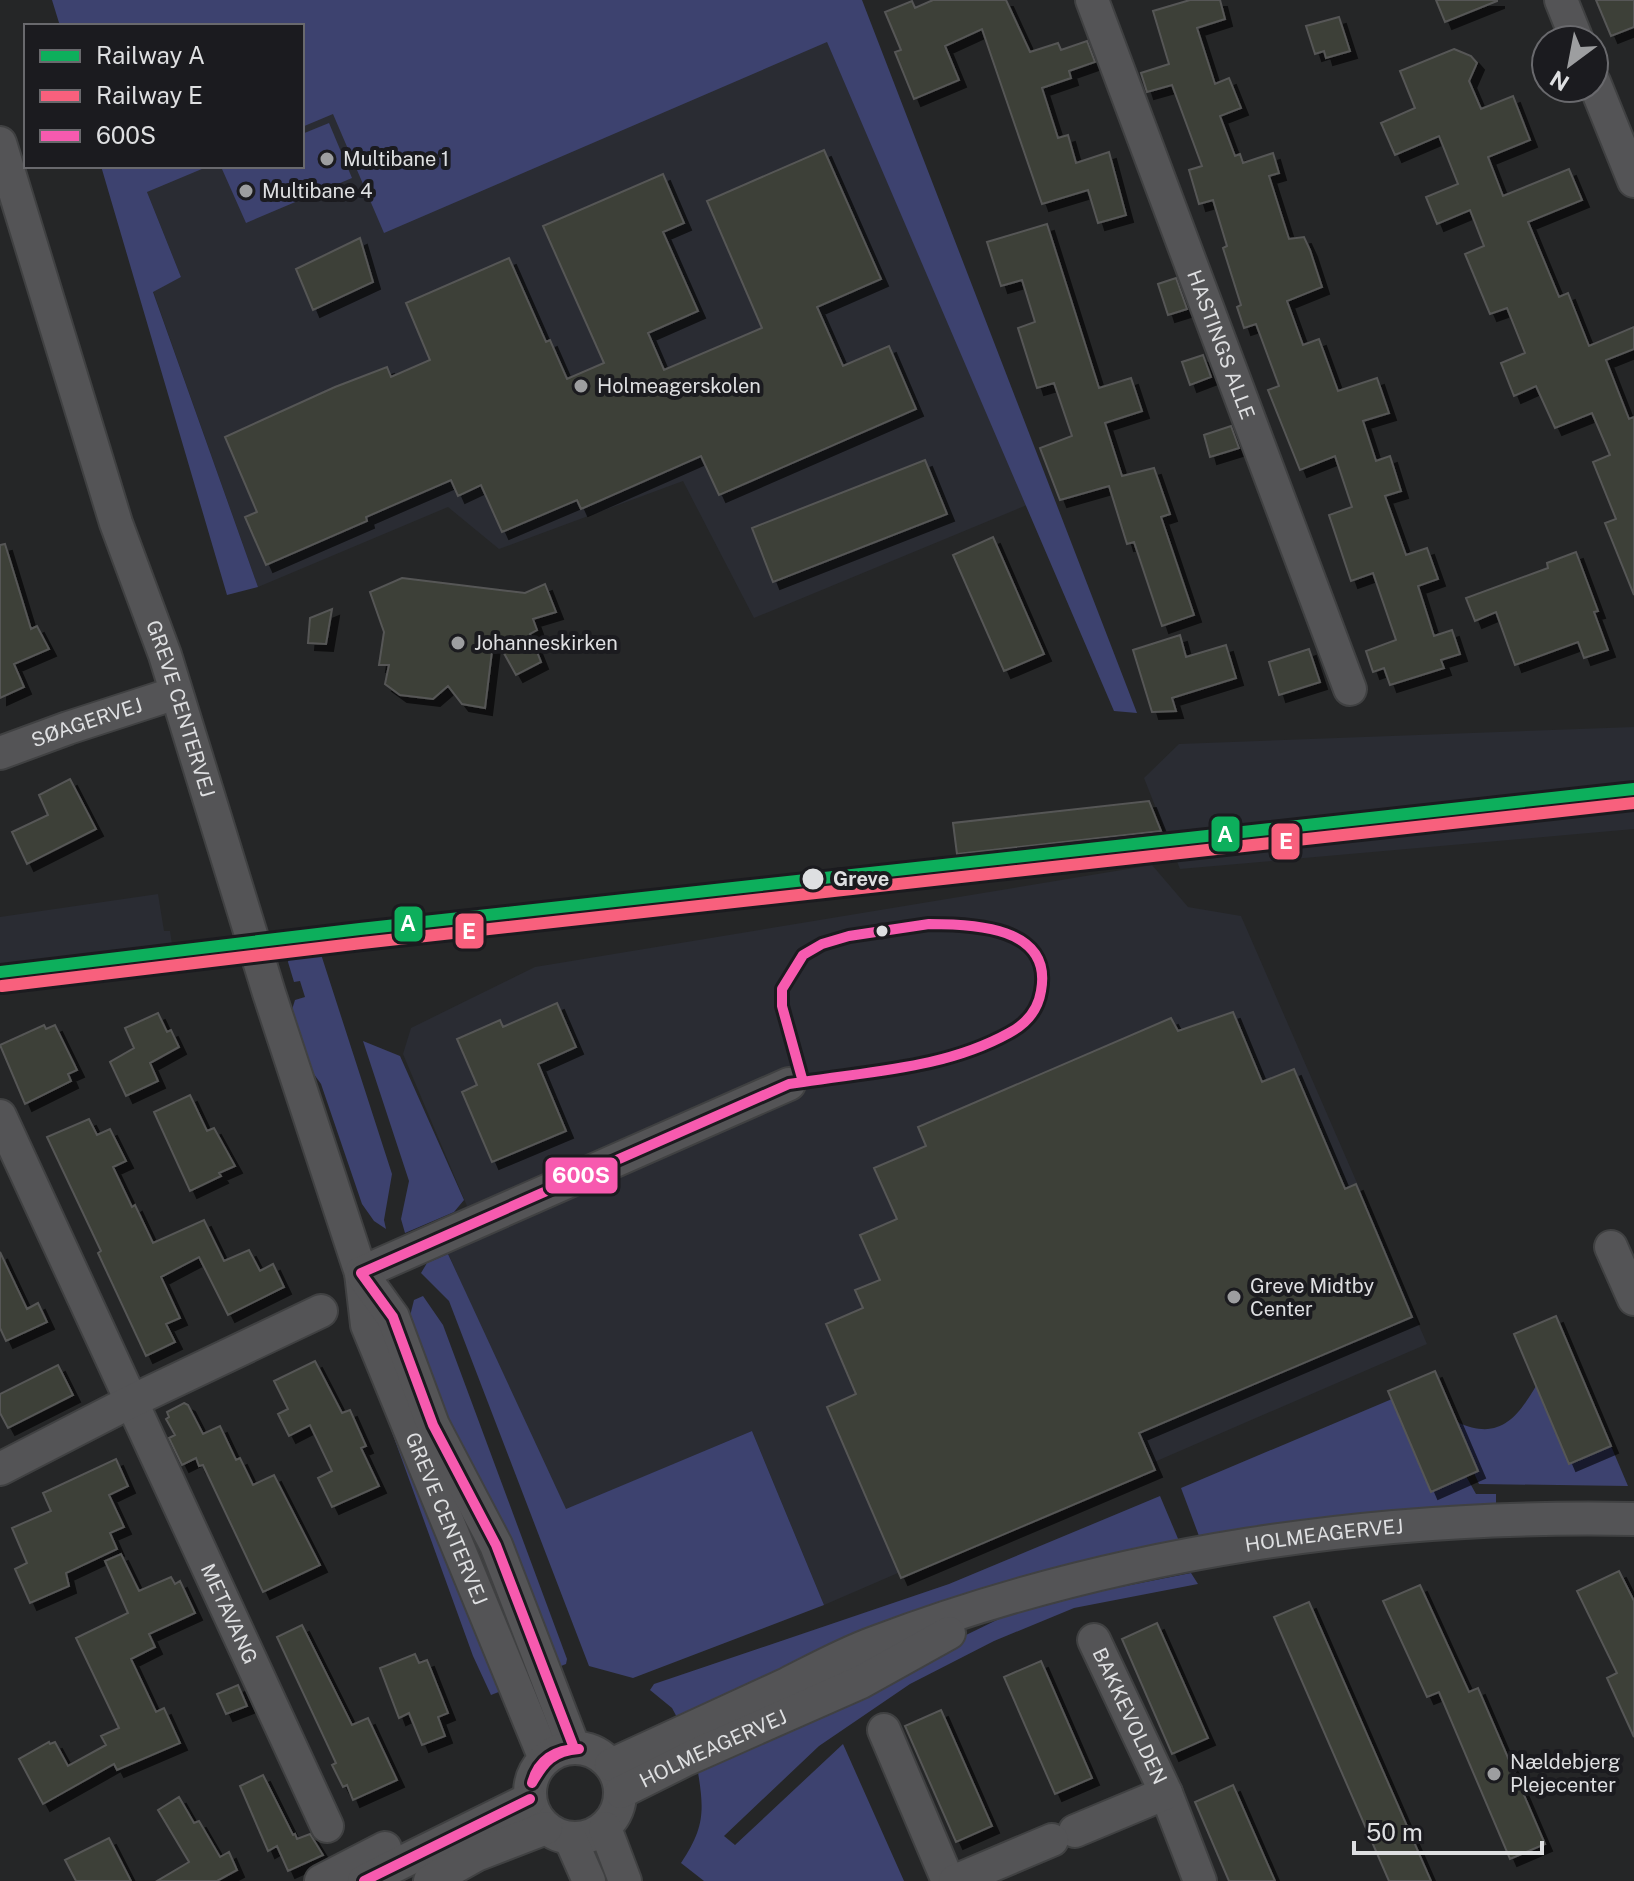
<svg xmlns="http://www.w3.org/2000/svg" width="1634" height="1881" font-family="'Public Sans',sans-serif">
  <defs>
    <filter id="shadow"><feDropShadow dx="7" dy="7" stdDeviation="0" flood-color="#0009"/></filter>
  </defs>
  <rect width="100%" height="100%" fill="#252627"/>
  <path fill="#2a2c33" d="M809,0l218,505 -273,113 -71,-137 -184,68 -51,-42 -190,80 -105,-296 28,-14 -34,-85 22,-26h133v-140z
    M1634,727v102l-454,40 -36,-91 35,-34z
    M1152,865l36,42 53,9 186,428 -603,261 -72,-174 -191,81 -127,-291 33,-15 -64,-152 8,-26 124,-61z
    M158,894l6,37h6l5,33 -175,26v-73z"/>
  <path fill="#3d426f" d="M52,0h810l275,713 -23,-2 -287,-669 -443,191 -51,-119 -31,13v-101h-242z
    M329,123l23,55 -106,45 -24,-54 6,-3h74v-32z
    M101,166h108l-62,26 34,85 -28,15 105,295 -31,8z
    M318,945l74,229 -8,46 2,9 -12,-8 -12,-17 -41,-120 -20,-28 -11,-40 5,-16 10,-3 -5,-16 -6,1 -6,-20 3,-14z
    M363,1041l37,15 64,144 -10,12 -49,21 -4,-14 8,-38z
    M448,1254l118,255 186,-78 72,174 -191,73 -44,-12 -140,-365 -28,-28 6,-10z
    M423,1296l20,29 124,334 -1,5 -15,6 -145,-338 8,-32z
    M359,1341l152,346 -20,8 -18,-39z
    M1536,1386l33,77 42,-17 17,40 -149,-2 -5,-11 4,-2 -21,-49c41,19 59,-2 79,-36z
    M1392,1399l39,92 35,-15 10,18h20v12l-138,9 -159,21 -18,-48z
    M1160,1496l19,45 -63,12 -164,46 -272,124 -8,-15 -22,-18 4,-6 295,-100z
    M1191,1573l7,11 -124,24 -80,33 -84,43 -91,62 -95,90 11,9 108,-101 61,137h-200l-23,-18c25,-37 23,-54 16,-97l306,-149 97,-26z"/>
  <path fill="#3c3f37" stroke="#565756" stroke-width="2" filter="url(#shadow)" d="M933,0h73l24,52 28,-9 3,7 26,-9 8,21 -26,9 2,7 -29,10 16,50 10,-3 8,28 33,-11 17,63 -28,8 -10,-33 -46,14 -60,-175 -37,17 14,34 -45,19 -19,-47 6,-2 -16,-38 27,-11 3,7z
    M1190,0h30l5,19 -28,9 18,56 14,-6 12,30 -21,8 15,40 5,-2 3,9 30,-10 6,20 -10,3 20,63 15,-2 6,13 12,37 -35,14 16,44 16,-6 19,52 39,-13 12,35 -26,8 13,40 14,-5 11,35 -16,5 21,59 21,-7 11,31 -20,7 16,50 18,-6 8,24 -19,6 3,8 -54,17 -6,-17 -11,4 -7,-21 30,-11 -23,-67 -22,8 -22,-66 23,-8 -17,-51 -35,14 -32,-80 11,-4 -23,-62 -12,4 -7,-21 4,-2 -18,-57 4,-2 -14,-46 -14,4 -10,-34 13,-4 -30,-81 -25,7 -6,-19 28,-9 -16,-53z
    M1436,0h61v1l-52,21z
    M1596,0h38v27l-23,9z
    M1339,17l11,34 -24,7 -2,-7 -9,3 -9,-28z
    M1454,49l17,7 6,7 -8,18 12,28 32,-13 17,44 -42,17 15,39 66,-27 13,31 -54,22 31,75 9,-4 21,53 45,-19v22l-28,11 23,59 5,-2v178l-29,-72 11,-4 -23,-57 17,-7 -18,-42 -37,15 -19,-42 -22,10 -13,-33 24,-10 -18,-45 -17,6 -25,-60 19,-8 -14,-36 -33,14 -11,-27 32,-13 -19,-48 -44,19 -14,-32 34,-15 -15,-37z
    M824,150l57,129 -64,28 26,59 46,-20 27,63 -197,86 -18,-39 -120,53 -4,-9 -75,32 -21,-47 -23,11 -7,-16 -85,37 1,4 -101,44 -21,-48 12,-5 -32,-75 110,-50 52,-20 4,10 39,-17 -24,-57 103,-45 37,84 4,-2 17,39 37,-16 -61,-137 120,-52 21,49 -21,9 35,79 -50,22 16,37 98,-42 -55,-127z
    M1047,224l52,164 32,-10 11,33 -37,12 17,53 32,-8 16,46 -9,3 33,98 -32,11 -28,-84 -7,2 -18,-58 -49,14 -20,-52 32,-12 -18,-53 -17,5 -19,-60 17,-6 -13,-42 -21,6 -14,-44z
    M360,238l13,44 -60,28 -17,-41z
    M1176,278l11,31 -19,6 -10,-31z
    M1203,355l8,22 -21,8 -8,-23z
    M1231,426l8,22 -29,9 -6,-22z
    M925,460l22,54 -174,68 -21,-54z
    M993,537l51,117 -40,17 -51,-116z
    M5,544l26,85 6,-3 12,23 -35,15 10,23 -24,11v-153z
    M1576,552l22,59 -4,1 14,38 -24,8 -6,-16 -63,23 -19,-53 -21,9 -9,-23 82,-30 -1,-5z
    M402,578l123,15 20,-9 11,28 -23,7 4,11 -7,4 11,28 -25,13 -22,-40 -9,73 -23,-4 -14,-18 -15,13 -33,-4 -15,-11 4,-19h-10l5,-33 -14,-40z
    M332,609l-6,35 -18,-1 2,-25z
    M1180,635l6,22 40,-12 10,33 -64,20 4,13 -24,1 -19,-62z
    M1309,649l11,33 -41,13 -10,-33z
    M70,779l26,50 -69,35 -15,-32 36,-17 -9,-20z
    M1149,801l12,30 -204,23 -4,-31z
    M557,1003l19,44 -38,17 28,67 -74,31 -30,-70 15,-7 -20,-46 43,-19 3,7z
    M1233,1012l29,70 32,-13 51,120 11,-5 56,133 -273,116 16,37 -254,108 -74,-171 29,-13 -30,-70 37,-16 -8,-18 25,-10 -20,-45 37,-16 -23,-51 52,-22 -8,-19 253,-109 7,13z
    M158,1013l9,19 4,-2 8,17 -29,16 8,18 -32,15 -16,-34 24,-14 -9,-20z
    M44,1025l2,4 9,-4 22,45 -9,4 3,7 -46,23 -25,-59z
    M190,1095l17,36 7,-3 21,38 -16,7 2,3 -31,15 -36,-79z
    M89,1119l8,16 13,-6 16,32 -13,6 19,40 3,-2 18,38 51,-23 20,41 25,-11 11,21 13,-7 11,23 -56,28 -29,-58 -38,20 19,41 -14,6 9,18 -29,14 -48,-103 3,-2 -54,-114z
    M0,1252l27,57 11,-6 9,19 -41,19 -6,-13z
    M1556,1316l55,130 -42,18 -55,-130z
    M315,1361l27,52 8,-3 16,36 -5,2 18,38 -47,21 -14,-29 14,-7 -22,-46 -21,11 -11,-22 10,-5 -14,-28z
    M58,1365l15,30 -65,33 -8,-15v-19z
    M1435,1371l43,100 -47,21 -43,-101z
    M184,1403l4,2 15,29 17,-8 16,34 4,-2 13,27 21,-10 46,90 -57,27 -60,-127 -4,1 -3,-8 -14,7 -13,-27 6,-3 -9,-16 3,-2 -2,-5z
    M116,1459l12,27 -19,9 15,32 -14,6 7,16 -51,24 3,13 -39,17 -15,-34 12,-6 -15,-35 39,-17 -8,-18z
    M121,1554l18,37 32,-14 4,7 5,-3 15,32 -46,21 6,13 -24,12 25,53 8,-4 16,35 -63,27 -3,-6 -71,40 -24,-45 30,-17 1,2 5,-2 13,24 38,-21 -5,-9 18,-8 -43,-90 52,-25 -23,-52z
    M1619,1571l15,30v136l-27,-59 10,-5 -40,-82z
    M1420,1585l49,107 9,-4 67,156 -35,15 -71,-167 -12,5 -44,-96z
    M1309,1602l122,279h-42l-115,-264z
    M1157,1623l51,115 -36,16 -50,-115z
    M302,1625l50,100 16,-7 29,62 -44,20 -6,-15 -4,2 -11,-22 4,-2 -59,-126z
    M415,1654l4,9 8,-3 21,53 -10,4 7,19 -23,9 -13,-32 -10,5 -19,-50z
    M1041,1661l51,117 -37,16 -51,-117z
    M238,1685l9,21 -21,8 -9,-20z
    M941,1710l51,116 -36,16 -51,-116z
    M263,1775l30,60 2,-1 2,5 13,-5 13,21 -35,16 -11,-25 -9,5 -28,-65z
    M1233,1785l42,96h-46l-34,-79z
    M179,1797l15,26 5,-2 21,36 9,-5 8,18 -20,11h-60l32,-19 -31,-52z
    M109,1838l22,43h-55l-11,-21z"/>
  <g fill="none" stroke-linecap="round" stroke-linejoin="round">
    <defs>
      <g id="minor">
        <path id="s1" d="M1092,0l258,689"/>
        <path d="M1561,0l16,40"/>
        <path d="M1594,82l40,99"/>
        <path id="s2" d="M0,143l116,380 49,132 104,338 92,280 6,52 178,434"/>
        <path id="s3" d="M0,753l68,-25 108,-35"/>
        <path id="s4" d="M0,1116l327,710"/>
        <path d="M1611,1247l23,52"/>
        <path d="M361,1273l428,-189"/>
        <path d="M364,1277l29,40 40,108 63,120 78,203"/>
        <path d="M0,1469l130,-67 191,-91"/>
        <path id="s5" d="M1094,1640l72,153 34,88"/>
        <path d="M884,1730l64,151"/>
        <circle cx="575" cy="1793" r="45"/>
        <path id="s6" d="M611,1765c59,-27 117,-54 176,-81 28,-14 57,-30 87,-41 242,-92 502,-129 760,-124"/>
        <path id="s7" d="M621,1792l66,-33 174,-77 88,-49"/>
        <path d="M605,1828l20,53"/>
        <path d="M1075,1831l91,-38"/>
        <path d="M570,1838l19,43"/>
        <path d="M321,1881l64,-33"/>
        <path d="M364,1881l166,-82"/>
        <path d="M430,1881l46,-26 70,-27"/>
        <path d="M955,1881l97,-41"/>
      </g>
    </defs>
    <use href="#minor" stroke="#404142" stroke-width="36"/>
    <use href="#minor" stroke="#545456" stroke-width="32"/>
    <defs>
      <path id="bus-1" d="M929,924c43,0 124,2 112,67 -3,19 -15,33 -32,42 -63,35 -136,38 -206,49l-21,-76v-17l21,-34 19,-11 27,-8z
        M361,1273l428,-189 14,-2
        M361,1273l32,44 40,108 63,120 78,203
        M532,1783c6,-23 23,-34 47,-34
        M532,1783c12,-21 21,-32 47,-34
        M364,1881l166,-82"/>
    </defs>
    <use href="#bus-1" stroke="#1b1b1f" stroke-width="16"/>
    <use href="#bus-1" stroke="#f75aaf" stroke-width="10"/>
    <defs>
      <path id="rail-1" d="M0,972l360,-43 1274,-140"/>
      <path id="rail-2" d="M2,986l360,-43 1272,-140"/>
    </defs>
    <use href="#rail-1" stroke="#1b1b1f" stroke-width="18"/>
    <use href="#rail-2" stroke="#1b1b1f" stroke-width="18"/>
    <use href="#rail-1" stroke="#0daf5c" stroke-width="12"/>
    <use href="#rail-2" stroke="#f8607d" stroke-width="12"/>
  </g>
  <g fill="#9d9ea0" stroke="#1b1b1f" stroke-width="3">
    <circle cx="327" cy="159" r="8"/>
    <circle cx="246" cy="191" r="8"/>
    <circle cx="581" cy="386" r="8"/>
    <circle cx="458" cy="643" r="8"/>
    <circle cx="1234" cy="1297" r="8"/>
    <circle cx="1494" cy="1774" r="8"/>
  </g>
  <g fill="#dedfe1" stroke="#1b1b1f" stroke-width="3">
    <circle cx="813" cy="879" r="12"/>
    <circle cx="882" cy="931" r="7"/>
  </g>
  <g text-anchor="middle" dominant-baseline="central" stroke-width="8" stroke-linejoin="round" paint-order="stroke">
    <g font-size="20" fill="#dedfe1" stroke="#1b1b1f" text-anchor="start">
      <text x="343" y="159">Multibane 1</text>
      <text x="262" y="191">Multibane 4</text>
      <text x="597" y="386">Holmeagerskolen</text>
      <text x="474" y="643">Johanneskirken</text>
      <text x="1250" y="1286">Greve Midtby<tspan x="1250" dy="23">Center</tspan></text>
      <text x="1510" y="1762">Nældebjerg<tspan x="1510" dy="23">Plejecenter</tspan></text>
    </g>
    <g font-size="20" fill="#dedfe1" stroke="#1b1b1f">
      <text stroke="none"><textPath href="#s1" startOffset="368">HASTINGS ALLE</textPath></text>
      <text stroke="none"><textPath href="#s2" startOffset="594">GREVE CENTERVEJ</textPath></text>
      <text stroke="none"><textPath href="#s3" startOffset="92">SØAGERVEJ</textPath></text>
      <text stroke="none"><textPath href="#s2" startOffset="1448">GREVE CENTERVEJ</textPath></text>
      <text stroke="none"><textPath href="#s6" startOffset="754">HOLMEAGERVEJ</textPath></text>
      <text stroke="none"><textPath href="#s4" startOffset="548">METAVANG</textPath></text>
      <text stroke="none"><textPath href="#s5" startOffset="84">BAKKEVOLDEN</textPath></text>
      <text stroke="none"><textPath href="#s7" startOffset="102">HOLMEAGERVEJ</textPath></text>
    </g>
    <g font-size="20" font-weight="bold" fill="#dedfe1" stroke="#1b1b1f" text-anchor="start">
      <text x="833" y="879">Greve</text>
    </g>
  </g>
  <g stroke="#1b1b1f" stroke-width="3">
    <rect x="1210" y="815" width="31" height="38" rx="8" fill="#0daf5c"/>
    <rect x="1270" y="822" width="31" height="39" rx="8" fill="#f8607d"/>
    <rect x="393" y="905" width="31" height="38" rx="8" fill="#0daf5c"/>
    <rect x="454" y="912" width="31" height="38" rx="8" fill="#f8607d"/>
    <rect x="544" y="1156" width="75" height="39" rx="8" fill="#f75aaf"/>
  </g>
  <g font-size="22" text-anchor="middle" font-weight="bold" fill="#fff">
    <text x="1225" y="842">A</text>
    <text x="1286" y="849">E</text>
    <text x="408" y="931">A</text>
    <text x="469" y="939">E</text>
    <text x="581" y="1183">600S</text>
  </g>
  <rect x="24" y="24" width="280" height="144" fill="#1b1b1f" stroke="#69696d" stroke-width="2"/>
  <rect x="40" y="50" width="40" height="12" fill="#0daf5c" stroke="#69696d" stroke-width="2"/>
  <text x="96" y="64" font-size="24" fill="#dedfe1">Railway A</text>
  <rect x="40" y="90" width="40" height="12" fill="#f8607d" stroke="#69696d" stroke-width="2"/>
  <text x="96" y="104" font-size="24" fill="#dedfe1">Railway E</text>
  <rect x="40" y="130" width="40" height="12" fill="#f75aaf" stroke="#69696d" stroke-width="2"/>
  <text x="96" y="144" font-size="24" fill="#dedfe1">600S</text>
  <g transform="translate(1570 64) rotate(212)"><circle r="38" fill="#1b1b1f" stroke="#69696d" stroke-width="2"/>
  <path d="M0-6L14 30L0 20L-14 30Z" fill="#9d9ea0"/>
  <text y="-12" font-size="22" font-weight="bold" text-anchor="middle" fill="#dedfe1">N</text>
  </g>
  <path d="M1354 1841v12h188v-12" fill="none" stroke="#dedfe1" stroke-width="4"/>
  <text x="1366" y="1841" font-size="24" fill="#dedfe1" stroke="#1b1b1f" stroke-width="6" paint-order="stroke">50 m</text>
</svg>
